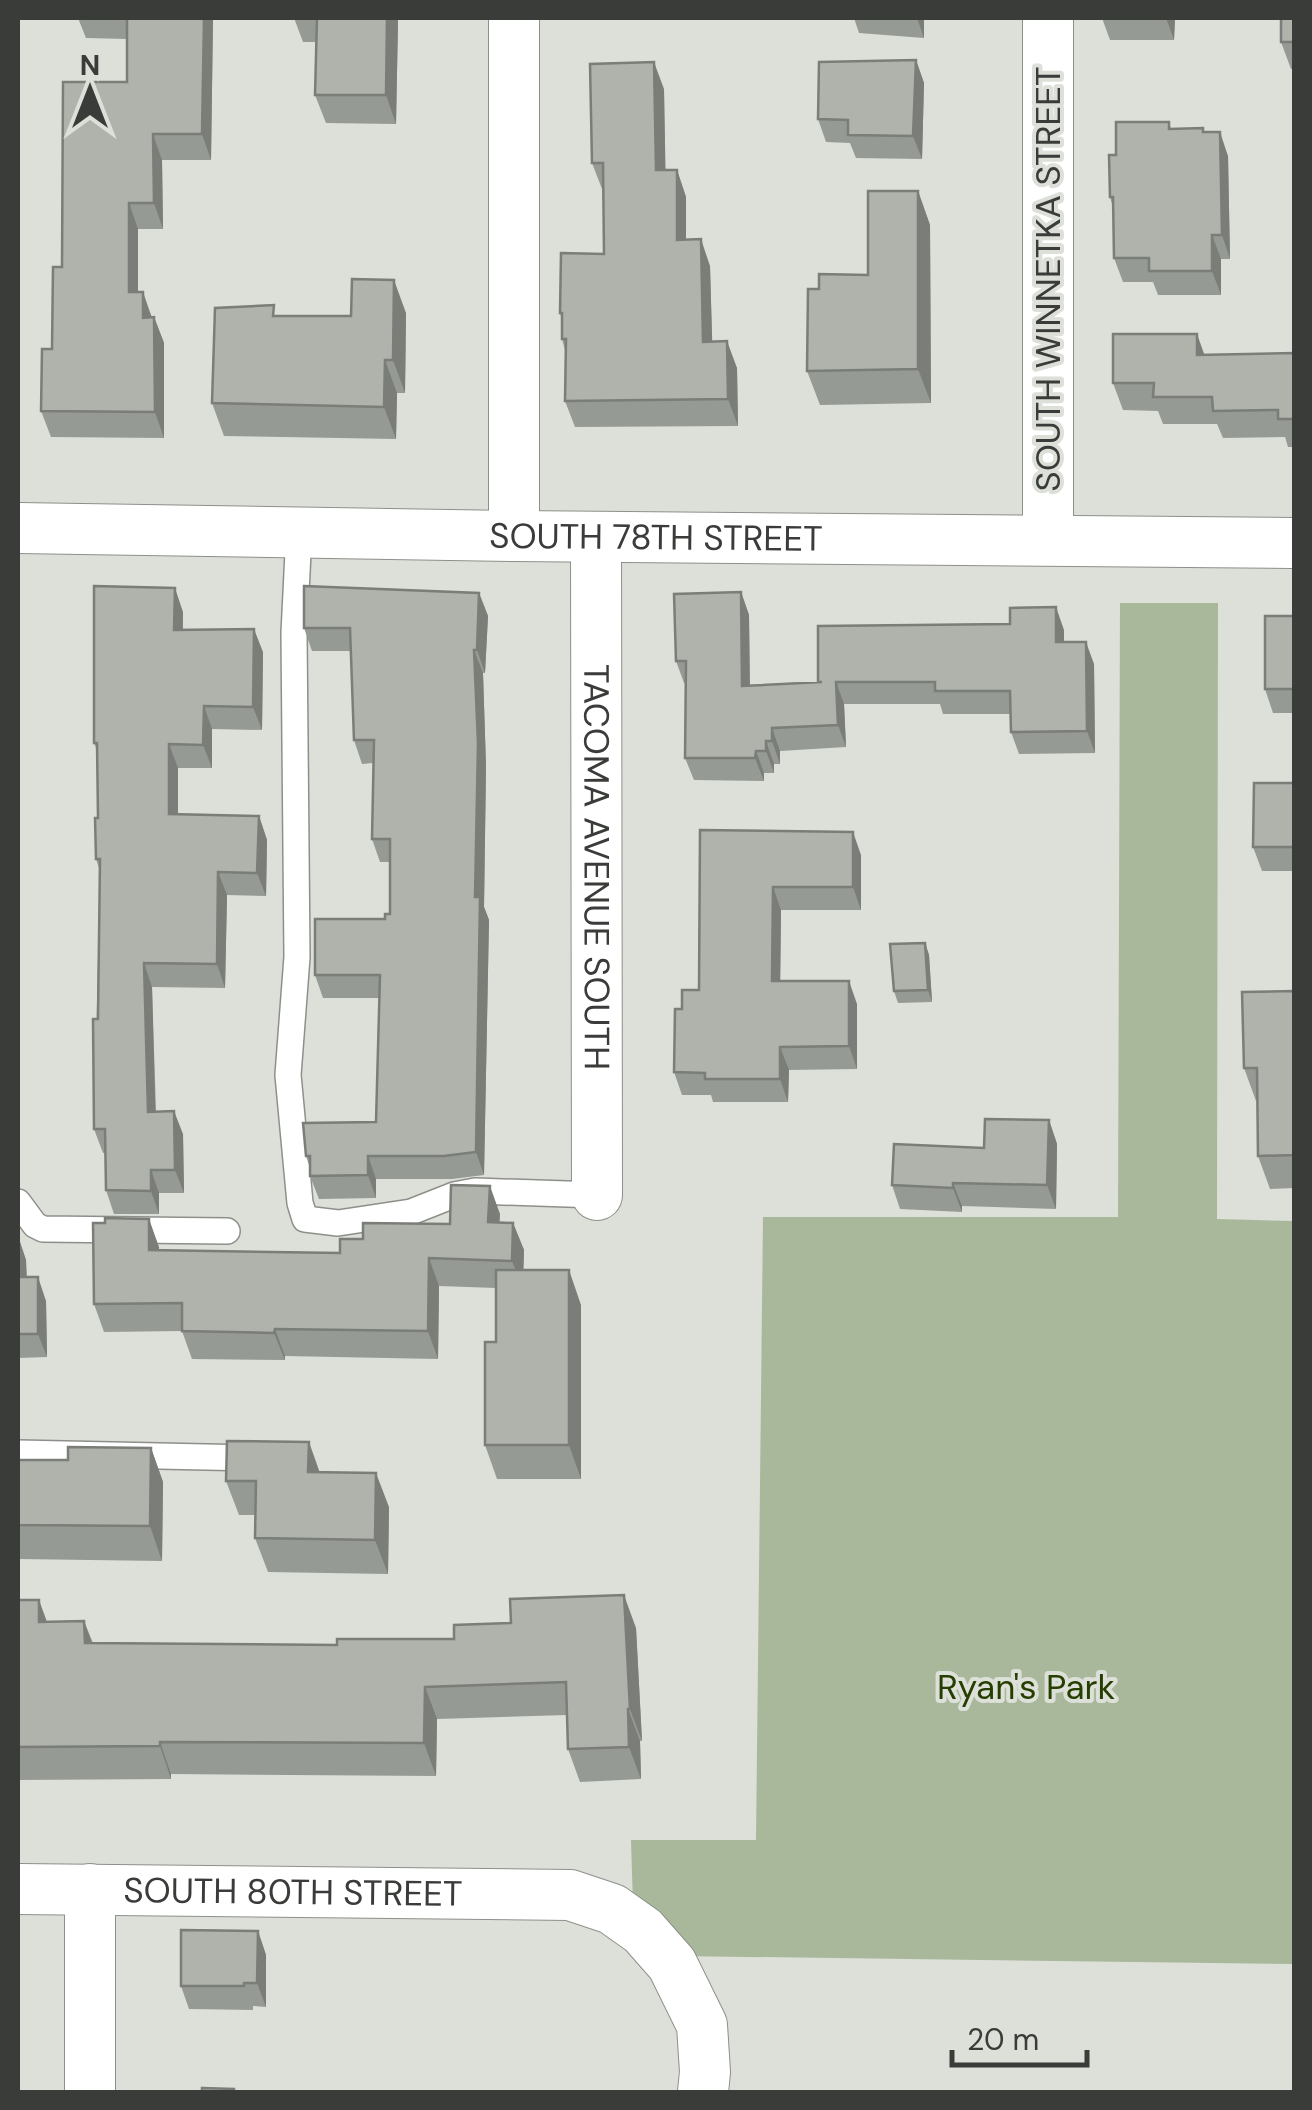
<svg xmlns="http://www.w3.org/2000/svg" width="1312" height="2110" font-family="'DM Sans',sans-serif">
  <rect width="100%" height="100%" fill="#dce0d9"/>
  <path fill="#a9b89b" d="M1120,603h98l-1,616 77,2v743l-617,-8 -44,-50 -2,-66h125l7,-623h355z"/>
  <g fill="none" stroke-linecap="round" stroke-linejoin="round">
    <defs>
      <path id="service" d="M299,532l-5,101 3,324 -9,118 12,128 5,16 33,4 73,-11 43,-17 21,-4 122,4
        M18,1202l17,23 8,4 184,2
        M18,1453l235,5"/>
      <g id="minor">
        <path d="M1048,18v522"/>
        <path id="s1" d="M18,528l496,8 780,7"/>
        <path d="M514,536v-518"/>
        <path id="s2" d="M596,537l1,658"/>
        <path id="s3" d="M18,1889l552,6 42,14 31,22 29,33 30,61 3,47 -2,20"/>
        <path d="M90,2092v-203"/>
      </g>
    </defs>
    <use href="#service" stroke="#8d908a" stroke-width="28"/>
    <use href="#minor" stroke="#8d908a" stroke-width="52"/>
    <use href="#service" stroke="#fff" stroke-width="25"/>
    <use href="#minor" stroke="#fff" stroke-width="50"/>
  </g>
  <path fill="#969a94" d="M78,18h135l-2,142h-49l1,69h-25v63l14,25h2l10,26v95l-113,-1 -10,-26 11,-62 10,-82 65,-185v-43l-41,-1z
    M294,18h102l2,3 -2,103 -70,-1 -11,-28 1,-53h-13z
    M594,18h57v2l-56,-1z
    M854,18h70v20l-65,-5z
    M1102,18h73l-1,22h-64z
    M1294,18v51h-3l-10,-27z
    M916,60l8,23 -2,76 -66,-1 -6,-15 -24,-1 -8,-23z
    M664,89l1,81h12l9,27v42l24,27 2,75 25,27 1,58 -163,1 -10,-26v-51l-3,-11v-20l-2,-6 44,-59 -1,-65h-1l-10,-26z
    M1169,122l2,7 34,3 23,24 2,103h-9v36h-63l-5,-13h-30l-9,-24 -1,-51 -3,-10 6,-42z
    M918,191l12,34 1,178 -111,2 -13,-34 12,-82 49,-14z
    M406,313l-1,80h-8l-1,46 -172,-3 -12,-33 66,-87h73z
    M1294,353v94h-6l-3,-10 -62,1 -6,-14h-54l-5,-13 -35,-1 -10,-27 92,-28z
    M741,592l8,23 1,71 68,-4 246,-52v12l30,22 1,89 -76,1 -8,-22 -1,-18h-67l-3,-10h-96l2,43 -66,4v13h-6v9h-10v8l-70,-1 -9,-22 1,-75h-2l-8,-22z
    M479,593l9,23 -3,57h-2l3,93 -2,141 5,13 -5,255 -32,4h-76v19l-57,1 -9,-23v-8l-4,-12 70,-34 3,-124h-56l-8,-23 75,-61v-52h-10l-8,-23 1,-76 -11,1 -8,-24 -3,-89h-39l-8,-23z
    M183,612v18l80,22 -1,78 -50,-1v39h-34v46l81,2 8,24 -1,56 -39,-1 -2,93 -73,-1 4,124 27,23 1,59h-25v21h-45l-8,-24 -1,-37h-2l-9,-24 6,-258 -4,-12 2,-41 -1,-68 -3,-7z
    M1294,616v97h-21l-8,-24z
    M1294,783v88h-32l-9,-24z
    M700,830l161,25v55h-80l-1,71 77,23v65l-68,1 -1,32h-75l-2,-7h-29l-8,-23 25,-82z
    M925,943l4,12 3,47 -34,1 -4,-12z
    M1294,991v197l-24,1 -12,-33 -1,-55h-1l-12,-33z
    M1049,1120l8,24 -1,65 -94,-3v6l-62,-3 -8,-24 92,-37z
    M500,1214l-1,8 14,1 11,27 -1,20 58,35v174h-84l-12,-34 11,-103v-54l-57,-2 -1,73 -153,-3v4l-93,-1 -10,-28 -78,1 -10,-28 11,-81 44,-4 10,31 181,3 23,-14z
    M18,1236l8,24 1,17 19,24 1,56 -29,1z
    M151,1448l12,34 -1,79 -144,-2v-99h50z
    M320,1472l69,35 -1,67 -120,-2 -13,-34 1,-23h-17l-13,-34z
    M18,1600l29,22 37,-1 9,22 244,2 299,-17 6,113h-2l1,38 -61,3 -12,-33 -1,-34 -130,4 -1,57 -265,-2v5l-153,1z
    M258,1931l8,24v52l-13,-1v4l-64,-1 -8,-23z"/>
  <path fill="#7a7d78" d="M204,18h9l-2,142 -9,-26z
    M387,18h9l2,3 -2,103 -10,-29z
    M917,18h7v20z
    M1166,18h9l-1,22z
    M916,60l8,23 -2,76 -9,-23z
    M654,62l10,27 2,108 -10,-27z
    M1220,132l8,24 2,103 -8,-24z
    M153,134l9,26 1,69 -9,-26z
    M677,170l9,27v69l-9,-26z
    M918,191l12,34 1,178 -13,-34z
    M129,203l9,26v89l-9,-26z
    M1212,235l9,24v36l-9,-24z
    M701,239l9,27 3,102 -10,-26z
    M394,280l12,33 -1,80 -12,-33z
    M143,292l9,26h-9z
    M154,317l10,26v95l-9,-26z
    M1197,334l10,28 -10,-7z
    M727,341l10,27 1,58 -10,-27z
    M385,360l12,33 -1,46 -12,-32z
    M175,588l8,24 -1,41 -8,-23z
    M741,592l8,23 1,93 -8,-22z
    M479,593l9,23 -3,57 -8,-23z
    M1056,607l8,23v34l-8,-22z
    M254,629l9,23 -1,78 -9,-23z
    M1086,642l8,22 1,89 -8,-22z
    M474,650l9,23 3,93 -2,141 5,13 -5,255 -8,-23z
    M836,682l8,22 2,43 -8,-22z
    M204,706l8,23v39l-9,-23z
    M772,728l8,23v13l-8,-23z
    M766,741l8,23v9l-8,-22z
    M169,744l9,24v69l-9,-23z
    M756,751l8,22v8l-9,-23z
    M259,816l8,24 -1,56 -9,-23z
    M853,832l8,23v55l-8,-23z
    M218,872l9,23 -2,93 -8,-24z
    M773,887l8,23 -1,94 -8,-23z
    M925,943l4,12 3,47 -4,-12z
    M144,963l8,24 4,148 -8,-23z
    M849,981l8,23v65l-8,-23z
    M780,1047l9,23 -1,32 -8,-23z
    M174,1111l9,23 1,59 -9,-23z
    M1049,1120l8,24 -1,65 -9,-24z
    M368,1156l8,23v19l-8,-23z
    M151,1170l8,23v21l-8,-23z
    M953,1183l9,23v6l-9,-24z
    M490,1186l10,28 -2,36 -10,-28z
    M149,1219l10,28v31l-10,-28z
    M513,1223l11,27 -1,39 -11,-28z
    M18,1236l8,24 1,41 -9,-24z
    M429,1258l10,28 -1,73 -10,-28z
    M569,1270l12,35v174l-12,-34z
    M38,1277l8,24 1,56 -9,-23z
    M275,1329l10,27v4l-11,-27z
    M309,1442l12,34 -13,-4z
    M151,1448l12,34 -1,79 -12,-35z
    M376,1473l13,34 -1,67 -13,-34z
    M624,1595l12,33 6,113 -12,-32z
    M39,1600l12,33 -12,-11z
    M84,1621l12,33 -11,-11z
    M425,1687l12,32 -1,57 -12,-33z
    M628,1709l12,32 1,38 -12,-32z
    M160,1742l11,32v5l-11,-33z
    M258,1931l8,24v52l-9,-24z"/>
  <path fill="#afb3ac" stroke="#7a7d78" stroke-width="2.5" d="M127,18h77l-2,116h-49l1,69h-25v89h14v26l11,-1 1,95 -114,-1 1,-62h10l1,-82h9l1,-185h64z
    M317,18h70l-1,77h-71z
    M1281,18h13v24h-13z
    M916,60l-3,76 -65,-1v-15l-30,-1 1,-57z
    M654,62l2,108h21v70l24,-1 2,103 24,-1 1,58 -163,2 1,-62h-4v-26h-2l1,-60 43,1 -1,-91h-11l-2,-99z
    M1116,122h53v7l34,-1v4h17l2,103h-10v36h-63v-13h-35l-1,-61h-3l-1,-42h7z
    M868,191h50v178l-111,2 1,-82h11v-15l49,1z
    M352,279l42,1 -1,80h-8l-1,47 -172,-4 3,-95 59,-3 -1,11h78z
    M1113,334h84v21l97,-2v66h-16v-9l-65,1 -1,-14h-59l1,-14h-41z
    M94,586l81,2 -1,42 80,-1 -1,78 -49,-1 -1,39 -34,-1v70l90,2 -2,57 -39,-1 -1,92 -73,-1 4,149 26,-1 1,59h-24v21l-45,-1 -1,-61h-11l-1,-110h5l2,-160h-4l-1,-41h3l-1,-75h-3z
    M304,586l175,7 -2,57h-3l4,93 -3,154h5l-4,255 -32,4h-76v19l-58,1v-20h-4l-3,-33 73,-1 4,-147h-65v-56h70v-5h5v-75h-18l2,-99h-20l-4,-112h-46z
    M741,592l1,94 80,-4h-4v-56l192,-2v-16l46,-1v35h30l1,89 -76,1 -1,-41h-75v-9h-99l2,43 -66,3v13h-6v10h-10l-1,7h-70l1,-97h-10l-2,-67z
    M1265,616h29v73h-29z
    M1254,783h40v64h-41z
    M700,830l153,2v55h-80l-1,94h77v65l-69,1v32h-75v-6l-31,-1 1,-63h7v-19h17z
    M925,943l3,47 -34,1 -4,-47z
    M1294,991v164l-36,1 -1,-88h-13l-2,-76z
    M985,1119l64,1 -2,65 -94,-2v5l-61,-3 2,-41 90,4z
    M451,1185l39,1 -2,36 25,1 -1,38 -83,-3 -1,73 -153,-2 -1,4 -92,-2v-28l-88,1 -1,-81h12v-5l44,1v31l191,3v-14h23v-16l87,1z
    M18,1236v41h20v57h-20z
    M496,1270h73v175h-84v-103h11z
    M227,1441l82,1 -1,30 68,1 -1,67 -120,-2 1,-57h-30z
    M68,1447l83,1 -1,78 -132,-1v-65h50z
    M624,1595l6,114h-2l1,38 -61,2 -2,-67 -141,5 -1,56 -264,-1v4l-142,1v-147h21v22l45,-1 1,22 252,2v-6h117v-14l57,-2 -1,-24z
    M181,1930l77,1 -1,52h-13v3h-63z
    M202,2088l32,1v3h-32z"/>
  <g text-anchor="middle" dominant-baseline="central" stroke-width="8" stroke-linejoin="round" paint-order="stroke">
    <g font-size="35" fill="#3a3c39" stroke="#dce0d9">
      <text transform="translate(1048 279) rotate(-90)">SOUTH WINNETKA STREET</text>
      <text stroke="none"><textPath href="#s1" startOffset="638">SOUTH 78TH STREET</textPath></text>
      <text stroke="none"><textPath href="#s2" startOffset="330">TACOMA AVENUE SOUTH</textPath></text>
      <text stroke="none"><textPath href="#s3" startOffset="275">SOUTH 80TH STREET</textPath></text>
    </g>
    <g font-size="35" fill="#263e00" stroke="#dce0d9">
      <text x="1026" y="1687">Ryan's Park</text>
    </g>
  </g>
  <rect width="1312" height="2110" fill="none" stroke="#3a3c39" stroke-width="40"/>
  <g transform="translate(90 90)" stroke="#dce0d9" stroke-width="8" paint-order="stroke">
  <path d="M0-8L18 38L0 25L-18 38Z" fill="#3a3c39"/>
  <text y="-15" font-size="28" font-weight="bold" text-anchor="middle" fill="#3a3c39">N</text>
  </g>
  <path d="M952 2050v15h135v-15" fill="none" stroke="#3a3c39" stroke-width="5"/>
  <text x="967" y="2050" font-size="30" fill="#3a3c39" stroke="#dce0d9" stroke-width="8" paint-order="stroke">20 m</text>
</svg>
